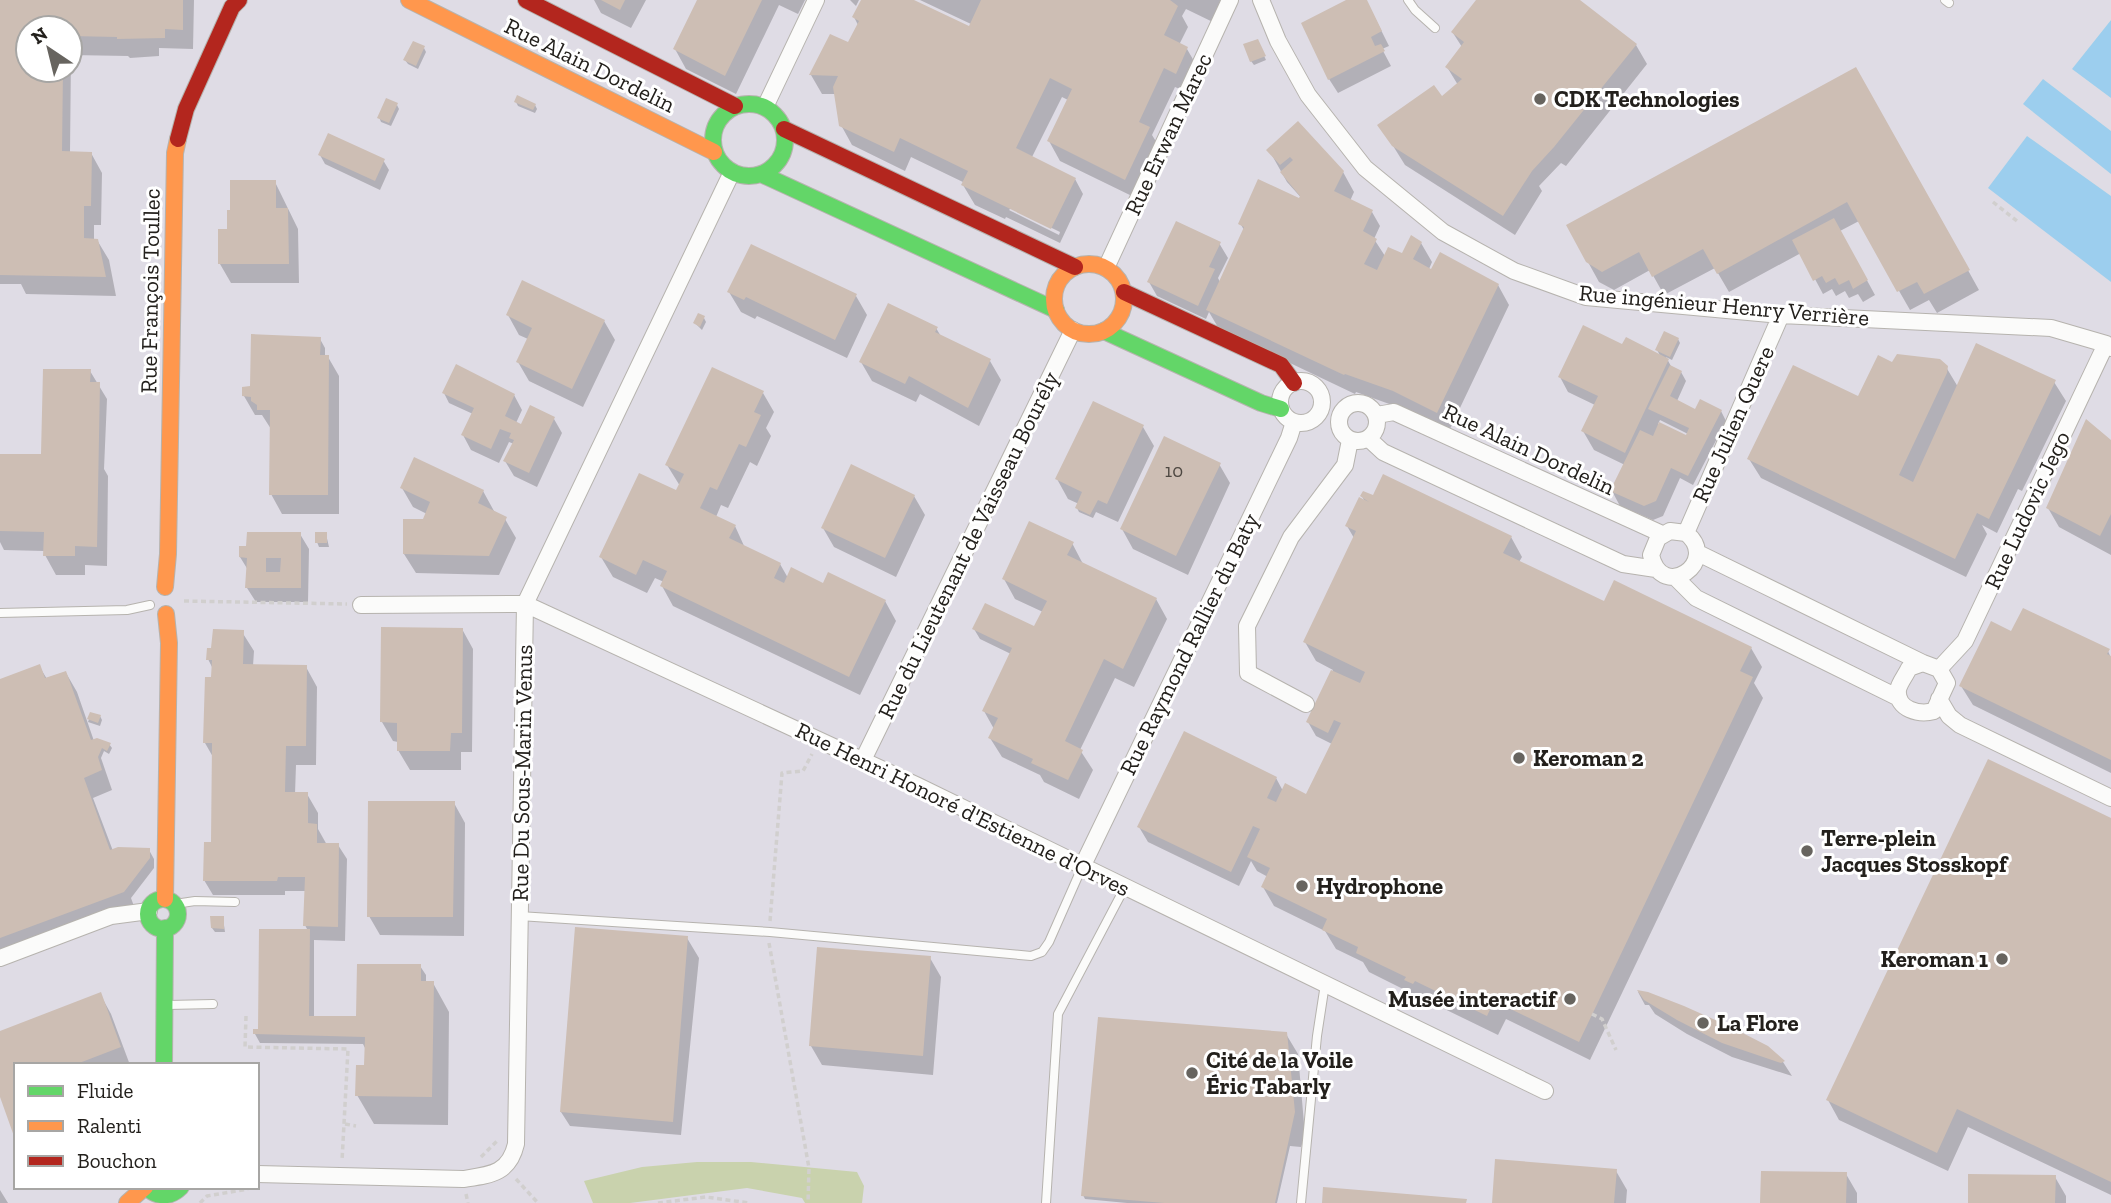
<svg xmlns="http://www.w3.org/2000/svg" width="2111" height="1203" font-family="'Zilla Slab',serif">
  <rect width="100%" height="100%" fill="#e6e2dc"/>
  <path fill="#dfdce5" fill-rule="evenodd" d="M0,0h2111v20l-39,49 39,29v33l-68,-52 -20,25 88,70v22l-84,-60 -38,51 122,95v921h-2111zM28,28h42v42h-42zM16,1065h241v122h-241z"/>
  <path fill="#c9d2ad" d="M697,1162h54l106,10 7,14 -2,17h-57l-3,-5 -55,-10 -117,15h-37l-9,-22 58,-14z"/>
  <path fill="#9cceee" d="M2111,20v78l-39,-29z
    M2043,79l68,52v43l-88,-70z
    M2027,136l84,60v86l-123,-94z"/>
  <path fill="#0003" fill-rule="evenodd" d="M0,0h194l-1,49 -34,-1v8l-29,2 -2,-2 -57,-1 -1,98h21l11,20 -1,52h-7v15h3l12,20 7,36 -90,-2 -5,-10h-21zM28,28h42v42h-42z
    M594,0h52l-15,28 -30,-15z
    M699,0h106l-7,14 -19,-9 -43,89 -50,-25 -11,-20z
    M850,0h9l-3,6z
    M863,0h47l59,29 2,-5 -51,-24h311l-12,25 -33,-16 -4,7 6,11 -9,18 8,4 11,19 -11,24 -12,-5 -23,48 8,13 -24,50 -76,-37 -11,-20 19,-41 -6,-3 -30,60 43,22 8,15 -23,49 -54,-26 -1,2 -30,-14 -12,-20 2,-2 -54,-26 -6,14 -53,-26 -11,-20 -5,-31h-14l-11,-19 41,-29 6,-21 -4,-8zM1011,208l49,24 -1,3 -50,-25z
    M1350,0h16l23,46 -7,3 9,17 -53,27 -9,-14z
    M1478,0h99l59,45 11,19 -81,102 -5,-3 -22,23 3,5 -27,44 -110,-70 -25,-40 66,-21 12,-19 -11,-18 15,-20 -9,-14z
    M1259,45l7,15 -12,5 -3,-4z
    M424,48l2,4 -8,17 -10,-5 -3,-4z
    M1856,69l123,221 -42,23 -8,-13 -19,10 -51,-89 -19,10 35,64 -12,7 -5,-8 -9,4 -4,-7 -9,5 -4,-7 -9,5 -22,-41 -72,39 -14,-24 -51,27 -14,-25 -36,20 -15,-8 -11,-20z
    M516,102l19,3 2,4 -2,4 -17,-7z
    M397,105l2,4 -8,17 -10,-4 -2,-5z
    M1269,150l74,22 11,20 -4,9 22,11 8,14 -6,13 11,17h18l18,-13 11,19 -3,7 69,16 11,20 -60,126 -43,-21 -50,-18 -1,2 -136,-65 -10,-17 -3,7 -49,-23 -8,-14 70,-39 9,15 -10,20 2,4 24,-52 -4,-7 65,-21 -18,-20z
    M320,155l63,5 6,10 -9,20 -55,-26z
    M275,182l23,47 1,54h-68l-11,-19 9,-33z
    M729,292l127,4 11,19 -20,43 -90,-42 -2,3 -14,-7z
    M508,315l96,6 11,19 -32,67 -54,-26 -11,-19 10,-23 -9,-4z
    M704,318l2,4 -4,8 -7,-7z
    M936,328l6,10 48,23 11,19 -22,46 -59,-32 -4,8 -44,-21 -11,-19z
    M320,339l5,9v9h3l11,19v138h-57l-11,-20v-65l-9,-14h-7l-11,-19z
    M1678,339l2,4 -8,17 -6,-3 6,11 9,4 5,9 -9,20 19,10h25l5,10 -33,64 -13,-7 -17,38 -10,4 -33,-14 -8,-15 13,-26 -31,-15 -11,-19 12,-26 -27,-13 -8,-15 61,-31 40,11 -4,-7zM1660,420l28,14 -2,5 -28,-15z
    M1946,367l12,20 96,-5 12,19 -44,90 -4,-2 -21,44 -15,-8 5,9 -21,43 -205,-99 -12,-19 110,-61z
    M90,371l17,28 -3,70 4,7 -1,90 -22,-1v10h-29l-11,-20v-4l-41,-1 -4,-8v-86h45z
    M444,393l70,2 8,15 -6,13 6,3 32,-7 8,14 -25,54 -23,-11 -9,-15 9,-17 -5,-2 -10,21 -28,-13 -8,-15 10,-21 -24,-11z
    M763,393l11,19 -8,16 5,8 -14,30 -7,-4 -22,46 -7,-3 -5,12 19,9 10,22 35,16 8,14 97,23 11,20 -36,74 -187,-89 -11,-20 2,-4 -9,-4 -8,15 -34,-16 -12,-20 76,-64 3,-7 -13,-21z
    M1093,403l50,24 11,19 -36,76 -22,-10 -3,6 -14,-6 -2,-4 2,-4 -11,-5 -11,-20z
    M2111,442v113l-52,-28 -11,-19z
    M1219,464l11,19 -42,92 -55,-26 -11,-20z
    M402,488l81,3 11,20 11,8 11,19 -17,37 -83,-2 -12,-19 23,-40 -14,-7z
    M914,496l11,19 -29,62 -62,-30 -11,-19z
    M1362,496l149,41 11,20 -3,5 85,42 147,44 11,19 -8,16 9,15 -173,362 -84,-41 -8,16 -72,-35 -2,3 -6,-4 -3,-4 -46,-23 -6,-10 -27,-13 -11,-18 -51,-25 -11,-19 5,-10 -11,-6 -6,-10 -12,25 -91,-44 -9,-15 137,-49 7,13 24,5 25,-52 -16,-8 -8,-14 25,-52 -17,-9 -11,-19 49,-104 -7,-12 18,-24z
    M300,534l9,15 -1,53h-52l-9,-14 1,-18 -8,-13z
    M326,534l3,13h-10l-2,-5z
    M1072,543l11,21 73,35 11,20 -33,68 -19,-9 -35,72 13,20 -14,29 -35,-17 -4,-7 -38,-18 -12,-19 4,-9 -10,-18 27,-57 -31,-15 -6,-10h61l8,-17 -28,-13 -11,-20z
    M462,629l11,20 -1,103h-11v18h-51l-12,-20v-8l-5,-1 -11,-19z
    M242,632l12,19 -1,15 53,1 11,20 -1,78h-20l-1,29h12l11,19v16l9,16h11l9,14 -2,82 -31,-1v77l41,1 65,-52 6,9v8h7l16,29 -1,113 -74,-1 -17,-29 9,-28v-17l-3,-6 -103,-1 -5,-9 6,-3 47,-100 -3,-6 1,-34h-21v4h-72l-9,-15 9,-36v-87l-8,-14 8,-74 -5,-10z
    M2012,633l96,18 3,7v115l-138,-68 -12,-19z
    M39,666l8,13 19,-6 11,19 17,49 15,3 3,4 -3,6 -5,-3 -3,7 11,32 -19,8 20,53 36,-1 5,9v9l-23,30 4,11 -135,52v-280z
    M91,714l9,2 2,4 -2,6 -12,-4z
    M454,803l11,20 -1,113 -84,-1 -11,-19z
    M2111,819v376l-143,-68 -20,44 -109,-51 -11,-20z
    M223,918l2,14h-10l-3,-4z
    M687,938l12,20 -18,177 -111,-9 -9,-14z
    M930,958l11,19 -8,98 -111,-10 -11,-19z
    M1638,992l10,2 119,54 16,14 9,14 -60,-19 -45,-23 -32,-20 -6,-9h-4z
    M100,994l11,20 19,51h-114v70l-16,-44v-59z
    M1286,1034l12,20 7,81 -4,12 -11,-1 -13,57h-150l-42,-4 -2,-4z
    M1616,1171l11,19 -1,13h-133z
    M1846,1174l11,19v10h-95z
    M2055,1177l11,19v7h-96z
    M0,1190l8,13h-8z"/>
  <path fill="#cdbeb4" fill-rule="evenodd" d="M0,0h183v30l-18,-1v9l-48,1v-2l-47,-1v-8h-42v42h35l-1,81 30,1 -1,54h-7v32l14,1 8,38 -106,-2z
    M601,0h24l-5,10z
    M697,0h65l-37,76 -52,-27z
    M861,0h53l55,26 12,-26h189l8,6 -14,29 24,12 -12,27 -12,-6 -25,54 11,5 -25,53 -78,-39 25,-52 -22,-11 -34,70 60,30 -25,51 -90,-44 7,-14 -68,-33 -6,14 -55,-26 -6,-39 5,-11 -29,-1 21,-41 18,8 11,-21 -7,-4z
    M1346,0h21l15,31 -11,6 4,9 6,-2 4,7 -57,29 -27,-57z
    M1476,0h104l57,44 -83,103 -22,24 -29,45 -111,-70 -15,-21 57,-40 8,11 20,-17 -17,-12 19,-25 -13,-10z
    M1258,39l8,17 -16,6 -7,-18z
    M413,41l12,5 -9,20 -13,-6z
    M1856,67l114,203 -46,24 -7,-12 -20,10 -50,-90 -130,72 -14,-25 -51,28 -13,-25 -37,20 -16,-10 -20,-37z
    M517,95l19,9 -3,6 -19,-8z
    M386,98l12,5 -9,20 -12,-5z
    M1298,121l46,50 -10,20 39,19 -10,21 14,8 -13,25 13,6 11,-23 14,6 9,-18 11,7 -9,17 18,10 9,-17 59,32 -62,129 -44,-22 -48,-17 -1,1 -138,-65 38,-83 -6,-3 20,-45 41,19 1,-2 -20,-24 13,-12 -3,-3 -10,8 -14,-15z
    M328,133l57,26 -10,22 -57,-26z
    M230,180h46v28h12l1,56h-71v-35h9v-19h3z
    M1834,218l34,62 -15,9 -4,-9 -10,5 -4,-7 -9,5 -4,-7 -9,5 -21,-41z
    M1176,221l45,21 -12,25 6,2 -17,37 -51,-24z
    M751,244l106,50 -22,46 -89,-43 -2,3 -17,-8z
    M522,280l83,40 -33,69 -56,-27 16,-34 -26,-13z
    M888,303l50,24 -3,5 56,27 -23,49 -59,-32 -4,8 -46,-22z
    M698,313l7,3 -5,11 -7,-4z
    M1583,325l39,19 4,-7 43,22 -44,94 -44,-22 17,-35 -40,-19z
    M1664,331l15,7 -9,19 -15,-7z
    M251,334l70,3 -1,18h9l-1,140h-59l1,-85h-13v-5l-6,-4v-4l-9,-1v-9l8,-1z
    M1976,343l80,37 -67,139 -12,-6 -22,46 -208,-100 46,-94 65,31 20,-41 14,7 5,-8 43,5 8,7 -1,7 -48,102 14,7z
    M456,364l59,30 -10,22 16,8 9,-19 25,12 -26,56 -26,-12 11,-21 -5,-2 2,-5 -11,-4 -9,20 -30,-14 13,-27 -32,-15z
    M1670,365l12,6 -12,25 25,13 5,-10 22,11 -34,66 -17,-8 -15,33 -12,5 -34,-15 30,-61 13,6 6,-14 27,13 3,-7 -41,-19z
    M712,367l52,24 -10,21 7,3 -15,32 -7,-3 -22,46 -7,-3 -10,21 36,17 -7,13 52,25 -7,15 10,5 7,-16 32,16 5,-11 58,28 -37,77 -189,-91 7,-15 -24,-11 -7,15 -37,-18 40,-84 37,17 8,-16 -19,-9z
    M43,369h48l-1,13h10l-3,165 -22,-1v10h-32l1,-24 -44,-1v-77h41z
    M1093,401l51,24 -37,79 -9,-4 -8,15 -15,-7 7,-16 -27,-13z
    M2086,419l25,21v74l-11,22 -54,-28z
    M1164,436l57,27 -45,93 -56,-27z
    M414,457l70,33 -6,13 29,14 -18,39 -86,-2v-35h20l7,-17 -30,-14z
    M851,464l64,31 -30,63 -64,-30z
    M1383,474l129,62 -9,17 101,48 10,-21 138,67 -12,24 13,6 -174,365 -85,-41 -7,15 -72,-35 -2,3 -9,-4 2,-3 -50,-24 2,-6 -36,-17 5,-11 -66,-32 9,-19 -23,-11 13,-28 -7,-3 -22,46 -94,-45 47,-96 93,46 -10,21 9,4 9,-19 21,11 35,-71 -7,-3 -6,13 -22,-11 25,-52 29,13 5,-11 -62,-30 53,-111 -11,-5 14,-29 10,5 -9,-6 3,-5 10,4z
    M1029,521l45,21 -7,13 90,43 -34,71 -19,-10 -39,82 18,9 -15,30 -37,-17 2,-4 -45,-21 10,-20 -16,-7 30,-63 -40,-19 13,-26 49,23 13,-25 -45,-22z
    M247,532h54v56h-56l2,-30 -8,-1v-11h7zM266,558h15l-1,14h-14z
    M315,532h12v11h-12z
    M2023,608l87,41 -3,5 4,2v104l-152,-74 32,-65 20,10z
    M381,627l82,1 -1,105h-11l-1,18h-53v-28l-17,-1z
    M213,629l31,1 -1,34 64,1 -1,81h-20l-1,46h23v31l9,1v19h22l-1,84 -35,-1 2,-49h-27l-1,4h-74l1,-39h7l1,-99h-9l2,-66h6l1,-17h-6l1,-12h4z
    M40,664l5,14 21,-7 25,69 6,-2 14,5 -4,8 -5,-3 -4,9 4,13 -18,8 26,72 8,-3 32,1v10l-26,34 -124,46v-259z
    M90,712l11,3 -3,8 -11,-4z
    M1988,759l123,59v364l-154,-73 -20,44 -111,-53z
    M368,801h87l-2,116h-86z
    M210,916h14v13l-13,-1z
    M575,927l113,9 -15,186 -113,-10z
    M259,929h51l-1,87h47l1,-52h64v17h13l-2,116 -77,-1 1,-31h8l1,-28 -112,-3v-5h5z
    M817,947l114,9 -8,100 -114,-10z
    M1637,990l11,2 36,14 47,21 37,19 17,15 -4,2 -59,-20 -45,-23 -33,-20z
    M101,992l20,55 -47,18h-58l-1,74 -15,-42v-66z
    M1098,1017l189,15 8,80 -20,91h-111l-83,-7z
    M1495,1159l122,10 -3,34h-122z
    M1761,1171l86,1 -1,31h-86z
    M1968,1174l88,1 -1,28h-87z
    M1323,1187l144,12 -1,4h-144z"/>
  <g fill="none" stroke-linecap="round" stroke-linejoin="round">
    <defs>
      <path id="lane" d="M1408,0l7,10 20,18
        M1945,0l4,3
        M0,613l127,-3 23,-5
        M175,904l20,-3 40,1
        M519,916l251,16 261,24 11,-4 7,-10 34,-77
        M168,1005l45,-1
        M1046,1203l12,-189 67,-127
        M1301,1203l16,-167 8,-52"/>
      <path id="street" d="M1261,0l17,41 30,54 57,73 78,64 71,39 72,26 195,18 270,13 55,16 5,4
        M765,107l51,-107
        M1106,268l124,-268
        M1280 402a21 21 0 1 1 42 0a21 21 0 1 1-42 0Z
        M1339 422a19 19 0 1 1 38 0a19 19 0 1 1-38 0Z
        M1377,415l17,-3 268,122
        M1369,439l14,13 240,112 33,5
        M1670,531l16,2c35,28 -24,70 -35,22l7,-17z
        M1686,533l95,-218
        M1698,553l225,110
        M1676,578l20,20 203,100
        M361,605l164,-1 393,182 627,305
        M1923,663l16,6 8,14 -13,28c-14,4 -38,-1 -36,-21 1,-7 8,-15 11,-22z
        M1939,669l26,-28 141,-297
        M1939,699l10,17 11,9 151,73
        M1306,704l-58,-31 -1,-47 44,-89 54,-72 5,-25
        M863,760l210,-430
        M1083,865l206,-427 5,-16
        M0,958l111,-42 38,-5
        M257,1174l206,5c27,-4 46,-5 53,-35l9,-540 207,-432"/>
      <path id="fast" d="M713 140a36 36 0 1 1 72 0a36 36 0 1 1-72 0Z
        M761,174l295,136
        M1104,331l157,72 20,6
        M148 914a15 15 0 1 1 30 0a15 15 0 1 1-30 0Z
        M164,1065l1,-137
        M146,1187c12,11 24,11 35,0"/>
      <path id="slow" d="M409,0l305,152
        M1054 299a35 35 0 1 1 70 0a35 35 0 1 1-70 0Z
        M165,587l3,-33 7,-401 3,-14
        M165,899l4,-256 -3,-29
        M127,1203l18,-16"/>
      <path id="jam" d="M526,0l209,106
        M784,129l291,138
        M178,139l8,-30 46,-102 7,-7
        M1124,292l157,73 13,18"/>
    </defs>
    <use href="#lane" stroke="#b6b3ae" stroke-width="10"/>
    <use href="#street" stroke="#b6b3ae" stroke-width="18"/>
    <use href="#fast" stroke="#b6b3ae" stroke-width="18"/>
    <use href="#slow" stroke="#b6b3ae" stroke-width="18"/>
    <use href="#jam" stroke="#b6b3ae" stroke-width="18"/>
    <path stroke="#d1cfce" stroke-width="3.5" stroke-dasharray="5 3.5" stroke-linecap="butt" d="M1993,202l24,19
      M184,601l163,3
      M770,921l12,-148 21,-2 9,-17
      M769,943l40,225 -1,35
      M1592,1014l10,5 14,31
      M246,1016l-1,31 103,2 -6,112
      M345,1124l11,2
      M481,1157l17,-17
      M516,1179l22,24
      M466,1194l2,9
      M200,1203l7,-7 41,-7
      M658,1203l48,-6 43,6"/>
    <use href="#lane" stroke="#fbfbfa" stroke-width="8"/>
    <use href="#street" stroke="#fbfbfa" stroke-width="16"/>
    <use href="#fast" stroke="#63d668" stroke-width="16"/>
    <use href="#slow" stroke="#ff974d" stroke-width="16"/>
    <use href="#jam" stroke="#b3261e" stroke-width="16"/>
  </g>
  <g fill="#67645f" stroke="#fff" stroke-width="2.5">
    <circle cx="1540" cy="99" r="7"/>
    <circle cx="1519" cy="758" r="7"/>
    <circle cx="1807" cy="851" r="7"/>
    <circle cx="1302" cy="886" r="7"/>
    <circle cx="2002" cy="959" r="7"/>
    <circle cx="1570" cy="999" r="7"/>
    <circle cx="1703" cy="1023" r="7"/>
    <circle cx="1192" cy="1073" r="7"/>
  </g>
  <g text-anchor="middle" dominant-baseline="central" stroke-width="6" stroke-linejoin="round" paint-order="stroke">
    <g font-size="19" fill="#4e4842">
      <text x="1174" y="470">10</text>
    </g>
    <g font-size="23" fill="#23201c" stroke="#fff">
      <text transform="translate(590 65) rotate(26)">Rue Alain Dordelin</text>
      <text transform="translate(1168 134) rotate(-65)">Rue Erwan Marec</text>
      <text transform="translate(150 291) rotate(-89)">Rue François Toullec</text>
      <text transform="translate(1724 305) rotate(5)">Rue ingénieur Henry Verrière</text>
      <text transform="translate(1733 424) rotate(-66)">Rue Julien Quere</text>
      <text transform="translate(1529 449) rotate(25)">Rue Alain Dordelin</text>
      <text transform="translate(2027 510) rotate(-65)">Rue Ludovic Jego</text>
      <text transform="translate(968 545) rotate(-64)">Rue du Lieutenant de Vaisseau Bourély</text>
      <text transform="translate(1189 644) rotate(-64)">Rue Raymond Rallier du Baty</text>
      <text transform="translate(522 773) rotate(-89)">Rue Du Sous-Marin Venus</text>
      <text transform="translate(963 809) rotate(26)">Rue Henri Honoré d'Estienne d'Orves</text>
    </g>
    <g font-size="23" font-weight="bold" fill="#23201c" stroke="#fff" text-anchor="start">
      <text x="1554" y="99">CDK Technologies</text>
      <text x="1533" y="758">Keroman 2</text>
      <text x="1821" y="838">Terre-plein<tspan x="1821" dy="26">Jacques Stosskopf</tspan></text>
      <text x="1316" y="886">Hydrophone</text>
      <text x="1988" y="959" text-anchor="end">Keroman 1</text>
      <text x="1556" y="999" text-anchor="end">Musée interactif</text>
      <text x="1717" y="1023">La Flore</text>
      <text x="1206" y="1060">Cité de la Voile<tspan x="1206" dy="26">Éric Tabarly</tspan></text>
    </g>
  </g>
  <rect x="14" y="1063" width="245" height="126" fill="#ffffff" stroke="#a7a6a4" stroke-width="2"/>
  <rect x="28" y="1086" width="35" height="10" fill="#63d668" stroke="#a7a6a4" stroke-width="2"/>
  <text x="77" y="1098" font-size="21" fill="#23201c">Fluide</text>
  <rect x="28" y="1121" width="35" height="10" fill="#ff974d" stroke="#a7a6a4" stroke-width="2"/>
  <text x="77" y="1133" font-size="21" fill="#23201c">Ralenti</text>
  <rect x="28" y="1156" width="35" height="10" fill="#b3261e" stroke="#a7a6a4" stroke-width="2"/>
  <text x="77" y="1168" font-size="21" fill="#23201c">Bouchon</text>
  <g transform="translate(49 49) rotate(325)"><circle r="33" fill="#ffffff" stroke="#a7a6a4" stroke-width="2"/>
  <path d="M0-5L12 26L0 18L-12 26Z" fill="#67645f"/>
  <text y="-10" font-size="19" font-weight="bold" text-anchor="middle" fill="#23201c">N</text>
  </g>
</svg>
